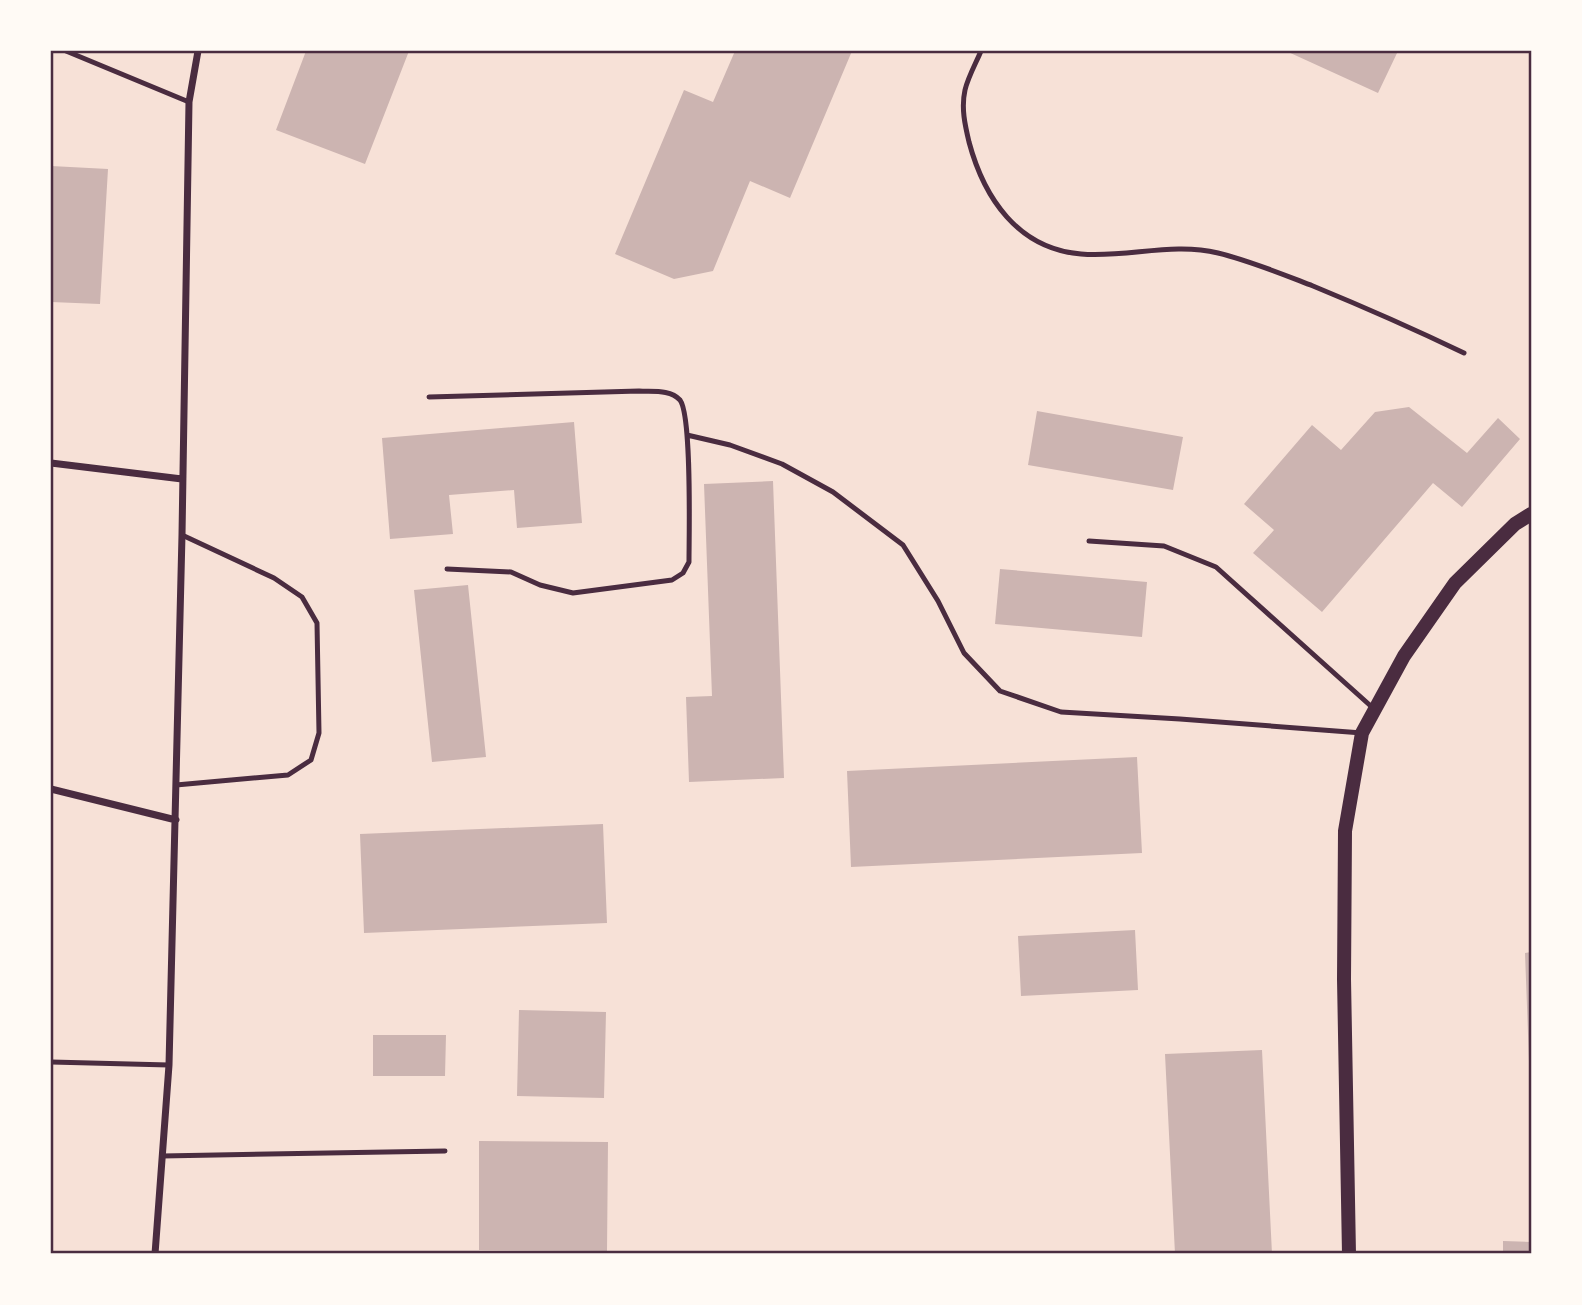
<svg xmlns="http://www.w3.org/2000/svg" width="1582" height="1305" font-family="Georgia,serif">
  <rect width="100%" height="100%" fill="#f7e1d7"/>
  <path fill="#ccb4b1" d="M306,51h103l-44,113 -89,-34z
    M735,51h117l-62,147 -40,-17 -37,90 -39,8 -59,-25 69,-164 29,12z
    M1286,51h112l-20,42z
    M51,166l57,3 -8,135 -49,-2z
    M1409,407l58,46 31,-35 22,21 -58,68 -29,-24 -111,129 -69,-59 21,-23 -30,-26 68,-79 29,25 34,-38z
    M1037,411l146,26 -10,53 -145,-25z
    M574,422l8,101 -65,5 -3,-38 -65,5 4,39 -63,5 -8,-101z
    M773,481l11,297 -95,4 -3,-85 26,-1 -8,-212z
    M1000,569l147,13 -5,55 -147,-13z
    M468,585l18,172 -54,5 -18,-172z
    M1137,757l5,96 -291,14 -4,-96z
    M603,824l4,99 -243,10 -4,-99z
    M1135,930l3,60 -117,6 -3,-60z
    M1531,952v109h-2l-4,-108z
    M519,1010l87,2 -2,86 -87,-2z
    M373,1035h73l-1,41h-72z
    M1262,1050l10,204h-97l-10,-200z
    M479,1141l129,1 -1,109 -128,-1z
    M1503,1241l28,1v12h-28z"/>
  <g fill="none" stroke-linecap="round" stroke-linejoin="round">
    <path stroke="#4a2c40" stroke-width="5" d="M66,51l123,51
      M981,51c-5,12 -13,26 -16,39 -4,18 0,35 4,52 15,56 49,107 112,112 46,4 91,-12 137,-1 33,8 64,21 95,33 51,21 101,43 151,67
      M429,397l210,-6c13,1 31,-2 41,9 12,16 9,136 9,162l-6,11 -11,7 -99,13 -33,-8 -29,-13 -64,-3
      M687,435l43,10 52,19 51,28 70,53 35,56 26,52 36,38 61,21 119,7 182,14
      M1089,541l75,5 52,21 157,141
      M176,785l112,-10 23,-15 8,-27 -2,-110 -15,-26 -28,-19 -92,-43
      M51,1062l118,3
      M162,1156l283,-5"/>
    <path stroke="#4a2c40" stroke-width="7" d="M51,463l131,16
      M51,789l125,31
      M155,1254l14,-189 13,-530 7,-433 9,-51"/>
    <path stroke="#4a2c40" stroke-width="14" d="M1349,1254l-5,-275 1,-148 17,-98 42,-77 51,-73 60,-59 16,-10"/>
  </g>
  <rect width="1582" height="1305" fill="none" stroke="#fffaf5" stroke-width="105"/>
  <rect x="52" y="52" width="1478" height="1200" fill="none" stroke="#4a2c40" stroke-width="2.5"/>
</svg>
